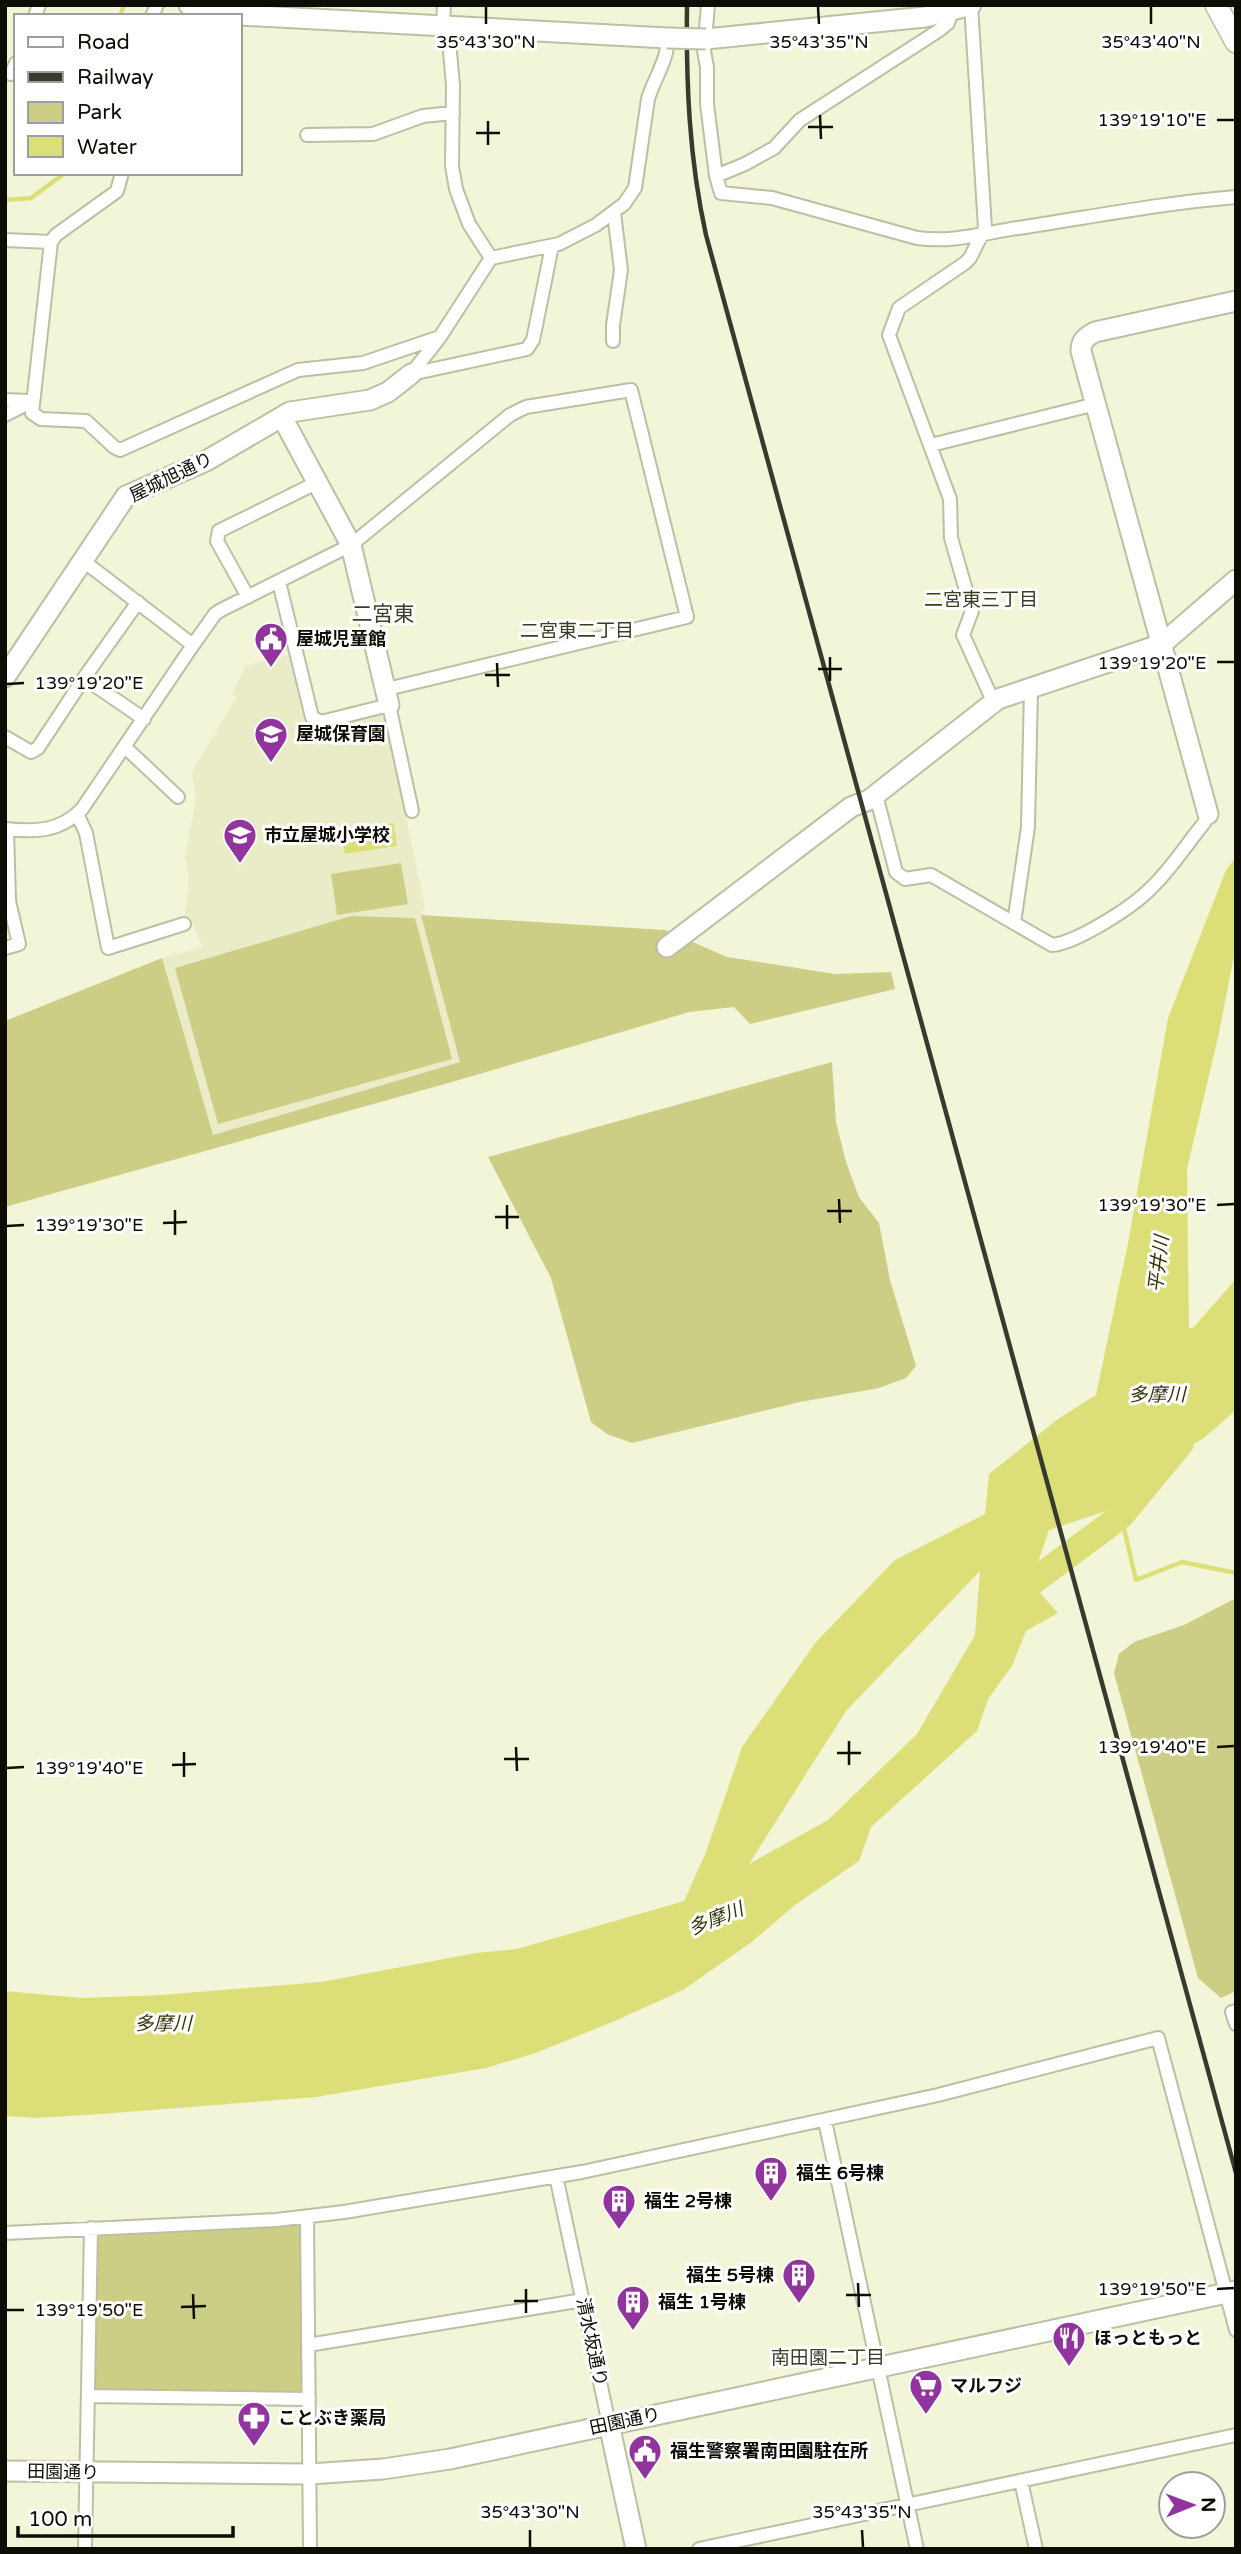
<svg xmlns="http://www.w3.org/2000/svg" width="1241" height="2554" font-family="'Varela Round','Noto Sans JP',sans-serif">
  <rect width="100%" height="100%" fill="#f3f5d9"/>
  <path fill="#eaecc8" d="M289,655l19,76 70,-17 7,3 40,190 -4,8 39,147 -248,73 -50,-177 41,-11 -12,-26 -6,-5 4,-39 -4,-18 11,-61 -4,-26 45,-75 -5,-3 13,-28z"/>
  <path fill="#ccce85" d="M401,863l7,41 -71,11 -6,-41z
    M421,915l244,15 62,27 108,17 56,-2 4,17 -145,35 -16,-17 -45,5 -230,68 -454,127v-186l157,-63 51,177 247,-73z
    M351,916l64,2 37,141 -234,65 -43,-156z
    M832,1062l4,60 10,40 13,35 20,26 11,57 26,86 -10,12 -27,10 -79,14 -168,41 -25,-9 -16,-12 -40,-144 -63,-121z
    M1236,1598v393l-15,7 -23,-20 -84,-305 5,-19 15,-12 50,-17z
    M301,2219l4,173 -214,-3 2,-158z"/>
  <path fill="#dcdf78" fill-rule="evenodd" d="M394,823l3,23 -52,8 -4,-23z
    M1236,857v89l-17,87 -32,136 2,159h4l43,-49v131l-32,28 -33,19 -22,25 -43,29 -57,19 -18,53 27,30 -32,18 -14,35 -24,33 -11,32 -106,96 -12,34 -64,44 -42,36 -70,49 -68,31 -82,33 -47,14 -170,29 -214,17 -65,4 -32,-2v-125l77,7 80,-3 159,-13 155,-29 41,-4 167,-48 22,-49 36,-105 74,-105 79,-82 90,-46 4,-40 69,-55 38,-24 32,-152 40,-225 58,-148zM980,1571l-5,64 -58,99 -89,86 -79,44 97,-153z"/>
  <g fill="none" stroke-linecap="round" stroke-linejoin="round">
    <path stroke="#dcdf78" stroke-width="4.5" d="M120,16l4,-11
      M5,200l26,-2 34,-25
      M1121,1516l15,64 46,-18 54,11"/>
    <path stroke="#dcdf78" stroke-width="26" d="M1015,1614l16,-31 90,-67 60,-73"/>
    <defs>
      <path id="street" d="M444,5l-1,21 6,15 4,44 -1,81 4,23 13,35 22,34
        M708,5l-4,46 3,16v37l9,72 5,17 51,5 145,40c36,5 66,-5 101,-10 73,-11 144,-25 218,-31
        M971,5l14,223 -15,30 -5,5 -66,45 -10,27 61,164 1,39 21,73 -9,24 30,66
        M35,16l4,-11
        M152,16l5,-11
        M11,74l5,-11
        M307,135l66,-1 50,-18 30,-3
        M122,173l-5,18 -4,3 -57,41 -5,7 -19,171 9,6 45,2 28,26 6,3 178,-80 65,-7 77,-26
        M716,176l29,-12 29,-16 26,-28 138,-89 10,-8 4,-12 -4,-3
        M5,240l46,2
        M613,341v-16l8,-55 -7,-57
        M411,374l29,-37 51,-79 68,-14 37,-19 28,-21 11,-16 13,-89c5,-18 22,-43 19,-61
        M411,374l116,-25 6,-9 19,-94
        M5,400l24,1
        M5,415l28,-14
        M931,445l165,-41
        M82,560l111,85
        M279,582l33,135 9,5 68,-17 23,106
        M248,597l-31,-56 2,-10 99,-49
        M84,678l60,41
        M5,737l26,15 7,-4 46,-70 54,-76
        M125,747l53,50
        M876,795l20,77 9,7 26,-4 121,70c24,-2 79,-37 97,-55 21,-19 37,-45 55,-67l4,-9
        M77,814l9,19 22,115 76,-24
        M5,829c30,3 55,3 77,-20l111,-164 22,-31 6,-4 130,-65 159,-130 16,-8 105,-17 56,227 -300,72
        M1014,923l14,-96 3,-139
        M5,948l14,-4 -10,-43 -2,-72
        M1236,2011l-4,1 4,12
        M825,2121l92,428
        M556,2176l53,248
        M307,2217l3,332
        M5,2233l271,-13 68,-8 238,-40 356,-77 220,-57 78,292
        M308,2345l275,-45
        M88,2396l221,3
        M1021,2481l15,68
        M85,2549l6,-321
        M699,2549l537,-114"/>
      <path id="secondary" d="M189,5l50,10 428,23
        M706,39l219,-22 46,-12
        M282,417l69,128 38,160
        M5,677l121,-181 80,-35 84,-49 80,-12 18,-8 23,-18
        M1208,814l-127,-463c0,-11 5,-14 14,-19l141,-31
        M667,947l184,-140 18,-7 129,-101 164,-55 74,-64
        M609,2424l27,125
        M5,2471l305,3 73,-5 67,-10 786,-168"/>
      <path id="primary" d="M1216,5l20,37"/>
    </defs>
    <use href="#street" stroke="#bdbfa4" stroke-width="16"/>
    <use href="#secondary" stroke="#bdbfa4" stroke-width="23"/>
    <use href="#primary" stroke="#bdbfa4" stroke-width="24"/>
    <use href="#street" stroke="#fff" stroke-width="12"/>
    <use href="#secondary" stroke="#fff" stroke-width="19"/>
    <use href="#primary" stroke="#fff" stroke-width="21"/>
    <path stroke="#393a2e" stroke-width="4.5" d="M687,5c-1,78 2,153 19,230l530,1938"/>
    <defs>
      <path id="secondary-bridge" d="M667,38l39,1"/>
    </defs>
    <use href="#secondary-bridge" stroke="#bdbfa4" stroke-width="23" stroke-linecap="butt"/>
    <use href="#secondary-bridge" stroke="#fff" stroke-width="19"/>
  </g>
  <path fill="none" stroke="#0d0d05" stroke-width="2.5" d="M486,7v17M818,7l1,17M1151,7v17M820,115l1,24M1217,120h17M488,121v24M808,127h25M476,133h24M830,657v24M1217,662h17M497,663l1,24M818,669h24M485,675h25M7,684l17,-1M839,1199l1,24M507,1205v24M1217,1205l17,-1M175,1210v25M827,1211h25M495,1217h24M163,1223l24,-1M7,1226l17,-1M849,1741v24M516,1747l1,24M1217,1747l17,-1M184,1752v25M837,1753h24M504,1759h25M172,1765l24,-1M7,1768l17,-1M858,2283l1,24M526,2289v24M1217,2289l17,-1M193,2294l1,25M846,2295h25M514,2301h24M181,2307l25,-1M7,2310h17M530,2530v17M862,2530l1,17"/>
  <defs>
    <symbol id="civic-pin" viewBox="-11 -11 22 30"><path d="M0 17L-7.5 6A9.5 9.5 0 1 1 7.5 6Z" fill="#92349e" stroke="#fff"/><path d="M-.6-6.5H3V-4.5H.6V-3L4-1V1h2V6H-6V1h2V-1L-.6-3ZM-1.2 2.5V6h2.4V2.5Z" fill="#fff"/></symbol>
    <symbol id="school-pin" viewBox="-11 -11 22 30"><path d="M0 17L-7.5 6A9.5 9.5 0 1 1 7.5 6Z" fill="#92349e" stroke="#fff"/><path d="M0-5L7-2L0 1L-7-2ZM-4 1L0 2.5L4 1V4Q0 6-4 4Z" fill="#fff"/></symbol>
    <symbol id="building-pin" viewBox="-11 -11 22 30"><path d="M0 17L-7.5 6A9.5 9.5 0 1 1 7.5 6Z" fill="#92349e" stroke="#fff"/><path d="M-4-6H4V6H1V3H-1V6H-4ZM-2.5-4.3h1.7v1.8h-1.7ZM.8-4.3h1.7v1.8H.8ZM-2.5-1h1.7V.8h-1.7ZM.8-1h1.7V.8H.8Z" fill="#fff"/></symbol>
    <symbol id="restaurant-pin" viewBox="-11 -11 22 30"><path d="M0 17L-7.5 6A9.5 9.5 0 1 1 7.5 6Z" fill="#92349e" stroke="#fff"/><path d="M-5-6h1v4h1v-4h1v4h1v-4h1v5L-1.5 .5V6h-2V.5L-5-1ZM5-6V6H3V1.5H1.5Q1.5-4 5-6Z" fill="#fff"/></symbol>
    <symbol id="supermarket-pin" viewBox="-11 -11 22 30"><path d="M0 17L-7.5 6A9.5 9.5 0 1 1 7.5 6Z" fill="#92349e" stroke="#fff"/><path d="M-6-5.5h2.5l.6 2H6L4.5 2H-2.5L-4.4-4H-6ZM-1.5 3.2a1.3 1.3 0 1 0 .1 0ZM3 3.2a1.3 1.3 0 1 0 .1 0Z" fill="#fff"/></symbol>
    <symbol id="pharmacy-pin" viewBox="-11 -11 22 30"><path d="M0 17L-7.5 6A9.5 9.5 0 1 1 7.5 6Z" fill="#92349e" stroke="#fff"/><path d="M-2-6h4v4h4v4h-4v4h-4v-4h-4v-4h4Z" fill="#fff"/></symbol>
  </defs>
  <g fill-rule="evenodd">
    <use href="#civic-pin" x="252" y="620" width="38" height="52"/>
    <use href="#school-pin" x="252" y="715" width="38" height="52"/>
    <use href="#school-pin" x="221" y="816" width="38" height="52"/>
    <use href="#building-pin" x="752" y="2154" width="38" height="52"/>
    <use href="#building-pin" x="600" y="2182" width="38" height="52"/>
    <use href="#building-pin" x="780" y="2256" width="38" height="52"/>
    <use href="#building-pin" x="614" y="2283" width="38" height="52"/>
    <use href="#restaurant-pin" x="1050" y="2319" width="38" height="52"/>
    <use href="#supermarket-pin" x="907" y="2367" width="38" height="52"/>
    <use href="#pharmacy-pin" x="235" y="2399" width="38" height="52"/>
    <use href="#civic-pin" x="626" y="2432" width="38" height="52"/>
  </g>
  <g text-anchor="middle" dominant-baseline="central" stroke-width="6" stroke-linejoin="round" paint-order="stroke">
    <g font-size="18" fill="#0d0d05" stroke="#fff">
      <text transform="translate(171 477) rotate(-26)">屋城旭通り</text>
      <text transform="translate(592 2342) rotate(78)">清水坂通り</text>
      <text transform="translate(625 2421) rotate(-12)">田園通り</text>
      <text transform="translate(63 2472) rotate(1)">田園通り</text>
    </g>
    <g font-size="18" font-weight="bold" fill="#0d0d05" stroke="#fff" text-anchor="start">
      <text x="296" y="639">屋城児童館</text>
      <text x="296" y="734">屋城保育園</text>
      <text x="264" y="835">市立屋城小学校</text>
      <text x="796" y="2173">福生 6号棟</text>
      <text x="644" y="2201">福生 2号棟</text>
      <text x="774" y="2275" text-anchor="end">福生 5号棟</text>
      <text x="658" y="2302">福生 1号棟</text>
      <text x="1094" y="2338">ほっともっと</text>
      <text x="950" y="2386">マルフジ</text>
      <text x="278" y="2418">ことぶき薬局</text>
      <text x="670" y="2451">福生警察署南田園駐在所</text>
    </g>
    <g font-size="19" fill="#3d3d26" stroke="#fff">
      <text x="981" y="600">二宮東三丁目</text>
      <text x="577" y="631">二宮東二丁目</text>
      <text x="828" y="2358">南田園二丁目</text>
    </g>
    <g font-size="19" font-style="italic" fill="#333306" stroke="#fff">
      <text transform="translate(1159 1264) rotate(-83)">平井川</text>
      <text x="1157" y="1395">多摩川</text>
      <text transform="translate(716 1919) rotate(-22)">多摩川</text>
      <text x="163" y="2024">多摩川</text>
    </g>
    <g font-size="21" fill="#3d3d26" stroke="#fff">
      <text x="383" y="614">二宮東</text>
    </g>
  </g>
  <g font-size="18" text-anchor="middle" fill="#0d0d05" stroke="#fff" stroke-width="6" stroke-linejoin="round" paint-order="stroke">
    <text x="486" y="48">35°43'30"N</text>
    <text x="819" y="48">35°43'35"N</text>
    <text x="1151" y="48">35°43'40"N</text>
    <text x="1152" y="126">139°19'10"E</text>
    <text x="1152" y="669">139°19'20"E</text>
    <text x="89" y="689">139°19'20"E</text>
    <text x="1152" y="1211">139°19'30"E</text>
    <text x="89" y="1231">139°19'30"E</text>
    <text x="1152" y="1753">139°19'40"E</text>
    <text x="89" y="1774">139°19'40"E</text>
    <text x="1152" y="2295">139°19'50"E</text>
    <text x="89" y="2316">139°19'50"E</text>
    <text x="530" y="2518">35°43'30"N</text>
    <text x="862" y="2518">35°43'35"N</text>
  </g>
  <rect width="1241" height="2554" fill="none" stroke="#0d0d05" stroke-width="14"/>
  <rect x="14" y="14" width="228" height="161" fill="#ffffff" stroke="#9e9e9b" stroke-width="2"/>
  <rect x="28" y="37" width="35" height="10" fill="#ffffff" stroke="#9e9e9b" stroke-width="2"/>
  <text x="77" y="49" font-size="21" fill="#0d0d05">Road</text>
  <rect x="28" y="72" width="35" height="10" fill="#393a2e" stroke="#9e9e9b" stroke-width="2"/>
  <text x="77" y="84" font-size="21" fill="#0d0d05">Railway</text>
  <rect x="28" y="102" width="35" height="21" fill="#ccce85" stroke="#9e9e9b" stroke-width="2"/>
  <text x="77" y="119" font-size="21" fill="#0d0d05">Park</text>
  <rect x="28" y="136" width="35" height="21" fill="#dcdf78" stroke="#9e9e9b" stroke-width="2"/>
  <text x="77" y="154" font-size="21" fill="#0d0d05">Water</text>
  <g transform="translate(1192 2505) rotate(89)"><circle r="33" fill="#ffffff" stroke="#9e9e9b" stroke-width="2"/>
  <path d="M0-5L12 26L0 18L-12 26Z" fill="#92349e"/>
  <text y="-10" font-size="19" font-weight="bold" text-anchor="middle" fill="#0d0d05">N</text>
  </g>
  <path d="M18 2526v10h215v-10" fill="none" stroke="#0d0d05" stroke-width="3.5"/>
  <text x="28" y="2526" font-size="21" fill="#0d0d05" stroke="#ffffff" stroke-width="5" paint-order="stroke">100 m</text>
</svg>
